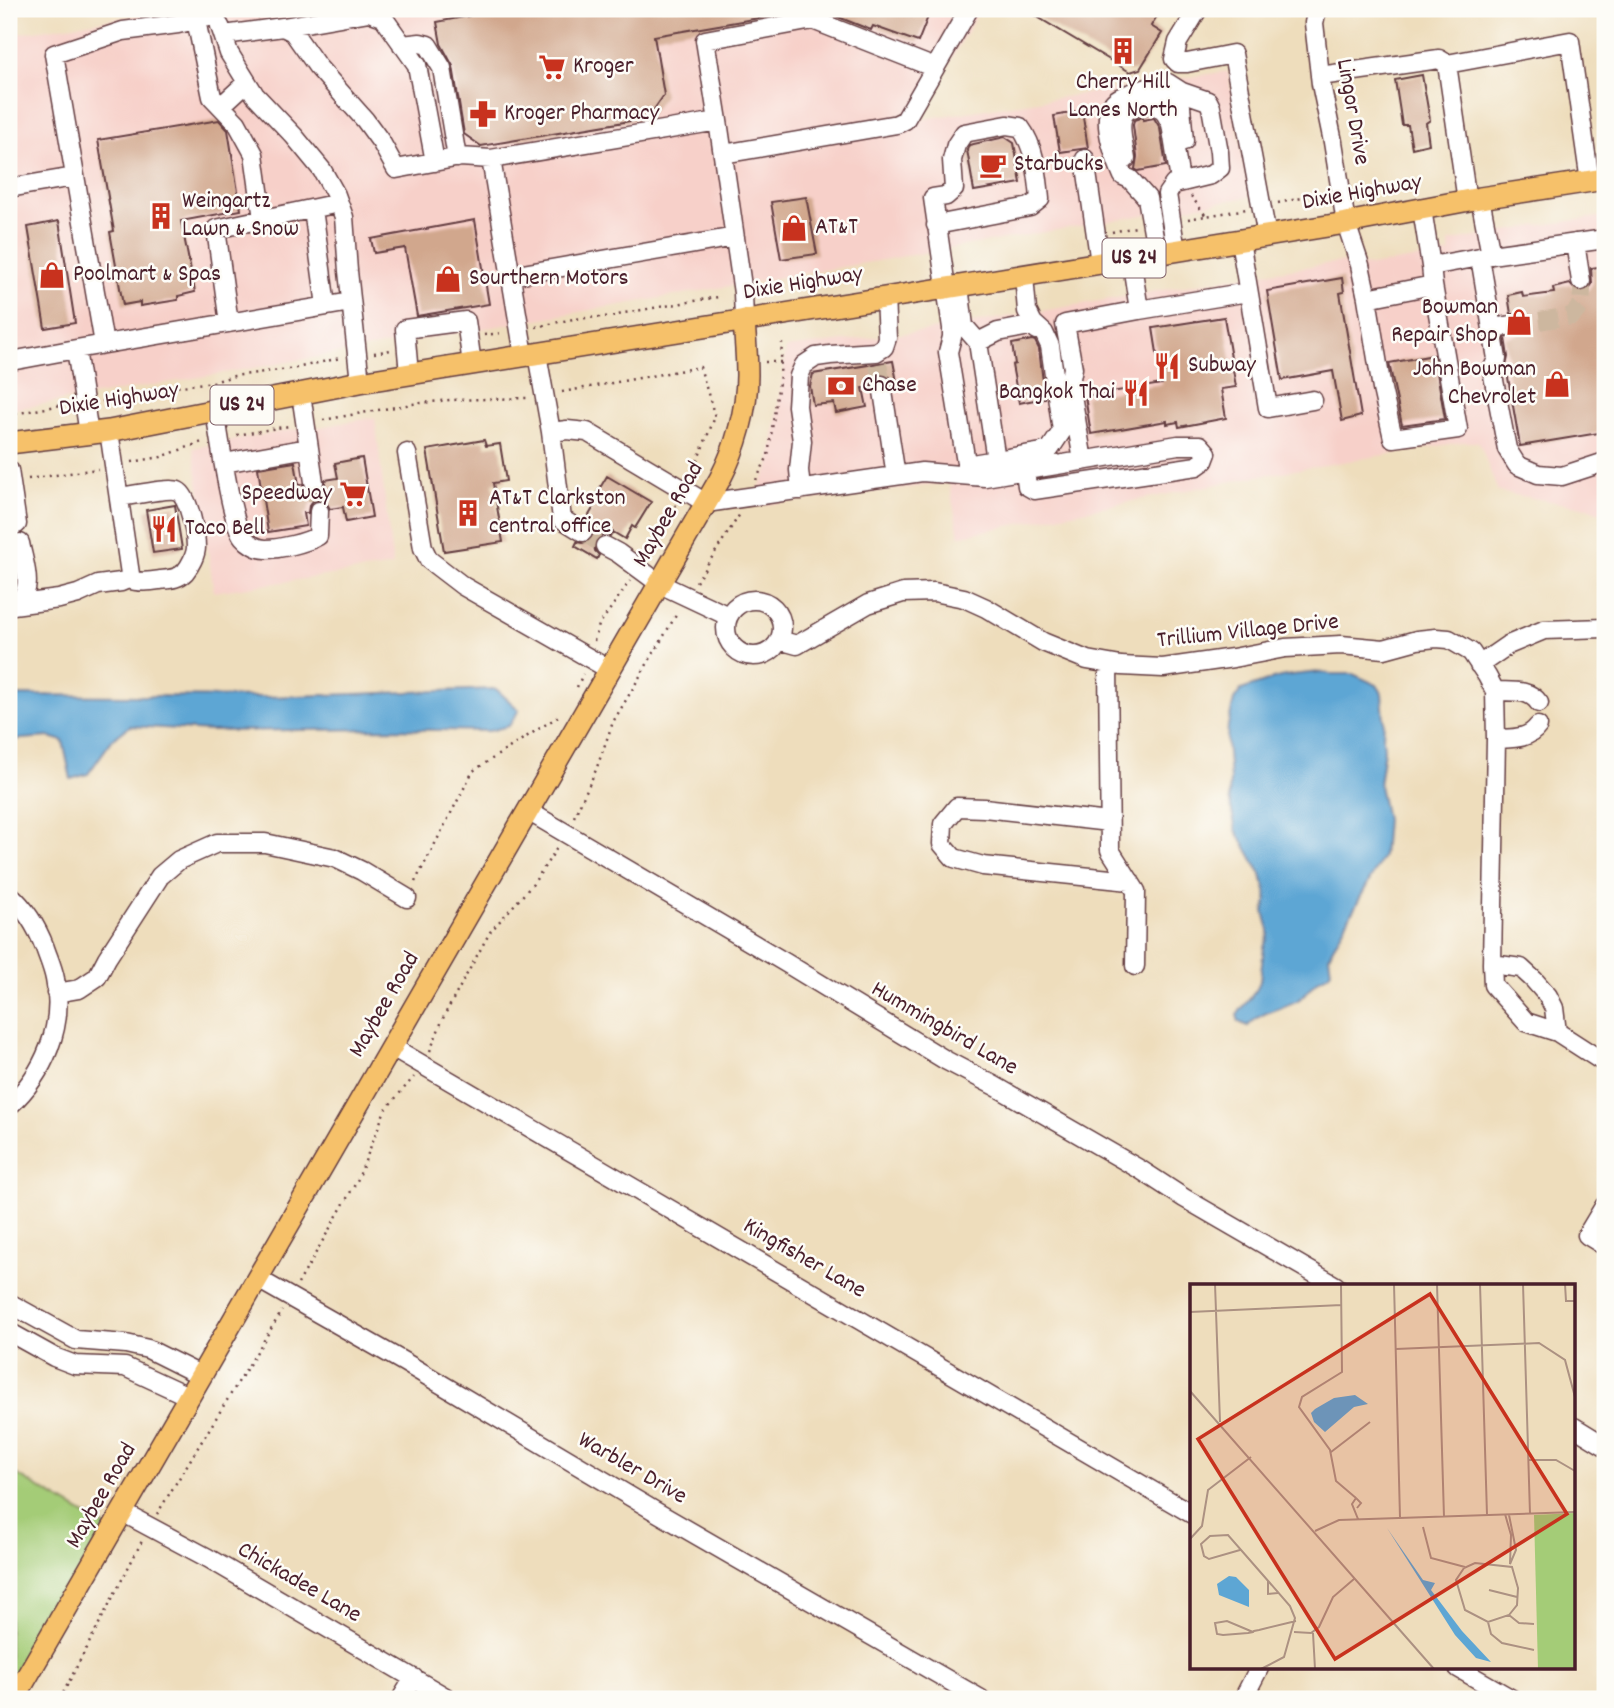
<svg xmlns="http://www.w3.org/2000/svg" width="1614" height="1708" font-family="Dekko,sans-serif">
  <rect width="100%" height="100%" fill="#fdfcf7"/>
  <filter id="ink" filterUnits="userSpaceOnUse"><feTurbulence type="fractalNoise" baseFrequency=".0143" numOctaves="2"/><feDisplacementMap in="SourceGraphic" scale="14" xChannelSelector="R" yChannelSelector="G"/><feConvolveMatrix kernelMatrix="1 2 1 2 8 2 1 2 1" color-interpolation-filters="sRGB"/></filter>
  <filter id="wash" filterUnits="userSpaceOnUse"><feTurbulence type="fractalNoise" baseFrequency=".00686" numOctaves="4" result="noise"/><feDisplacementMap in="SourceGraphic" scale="28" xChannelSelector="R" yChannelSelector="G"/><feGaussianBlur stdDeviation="1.57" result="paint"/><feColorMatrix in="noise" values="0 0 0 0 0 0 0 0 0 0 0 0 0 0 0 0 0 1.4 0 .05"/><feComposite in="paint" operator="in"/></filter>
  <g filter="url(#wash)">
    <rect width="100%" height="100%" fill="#eeddbc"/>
    <path fill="#f7d0c9" d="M178,9h802l-63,111 311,-49 21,126 -1240,213v-375z
      M1605,216v298l-16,-6 -91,-16 -19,-50h-17l-209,35 -294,59 -10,-53 -193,23 4,-21 10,-19 16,-118 140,-17 317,-55 97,-14 30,4 80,-13 -1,-11 86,-16z
      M375,417l18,149 -179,26 -21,-144 97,-18 30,-3z"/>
    <path fill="#a4cc77" stroke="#777651" stroke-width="2" d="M9,1470l97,57 -97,168z"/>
    <path fill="#5da6d4" stroke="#546280" stroke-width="2" d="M1320,672l10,2h23l24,11 5,8 2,27 -1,18 1,11 -5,36 7,34 -3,37 -51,93 -3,7 2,15c-4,6 -7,5 -13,9 -8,6 -11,15 -20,20 -16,9 -37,11 -50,26l-9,-4 -2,-7 20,-26 3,-8 4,-34 5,-12v-5l-5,-18 3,-12 -2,-15 -4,-11 -25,-44 -7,-32 1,-18 -3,-40 1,-15 6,-25 7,-10 35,-12 15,-3z
      M496,689l23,21 -10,16 -20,5 -100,-2 -178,2 -81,-5 -18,14 -24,34 -17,5 -8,-38 -13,-4 -41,3v-45l258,2z"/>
    <g id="blocks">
      <path fill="#d1a78d" d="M468,9h308v6l-122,21 10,59 -16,23 -167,28 -17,-12 -11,-68 -12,-22 -4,-22 32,-6z
        M818,9h113l-13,33 -45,-16 -2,4z
        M1024,9h137l-10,17 11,7 -22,36 -10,3z
        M1422,75l8,45 -4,3 3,21 -17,4 -4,-23h-6l-7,-45z
        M1082,111l6,37 -28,4 -6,-36z
        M1143,117v3l11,-2 6,10 6,38 -28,5 -3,-2 2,-12 -4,-32 1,-5z
        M219,120l9,10 13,80 -60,11 14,71 -17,4v4l-38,6v-4l-17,3 -13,-73 4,-1 -16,-91z
        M1005,137l9,6 7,40 -47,8 -7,-41 2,-5z
        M806,197l11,57 -36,5 -10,-57z
        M475,220l14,84 -72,12 -12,-68 -31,5 -3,-14z
        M59,221l16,102 -30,5 -17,-101z
        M1605,266v166l-85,14 -14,-80 2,-9 -3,-19 14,-4 4,-4 1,-6 -3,-6 -4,-4h-6l-3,-19 14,-3 1,5 31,-4 -1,-5 17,-4 6,7 7,1 6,-3 3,-5 -1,-16z
        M1342,278l2,14 -4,1 21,123 -19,5 -9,-50 -51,9 -15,-89z
        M1224,317l12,70 -15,2 5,29 -47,9 -1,-5 -11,2v-3l-76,13 -6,-38 77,-12 -9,-56z
        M1032,340l3,1 4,8 6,49 -26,5 -7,-38 3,-1 -3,-20z
        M1434,355l11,64 -43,6 -13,-62z
        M893,361l4,21 -4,1 -3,-6 -5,-3h-5l-6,3 -3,5v5l-8,1 4,19 -31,6 -2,-10 -21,2 -3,-19 3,-12z
        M484,440l2,6 14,-2 6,37 -13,2 10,59 -59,9 -17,-101z
        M362,458l10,59 -26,5 -3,-15 -13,2 -4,-7 -7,-2 -6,1 -4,5 -1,7h-4l2,13 -38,6 -10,-64 37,-6 4,23 4,-1 3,6 9,3 7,-3 3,-4v-6l13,-2 -3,-15z
        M607,476l44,26 -16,26 -3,-2 -7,13 -12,-7 -3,4 -6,-1 -6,2 -4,9 1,5 4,4 -2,4 -22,-13 2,-4 5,1 6,-1 5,-5v-10l-5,-5 3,-4 -3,-1 7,-12 -4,-2z
        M175,505l7,44 -29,4 -7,-43z"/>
    </g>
  </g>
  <g filter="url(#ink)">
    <use href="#blocks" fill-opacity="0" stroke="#633c41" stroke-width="2"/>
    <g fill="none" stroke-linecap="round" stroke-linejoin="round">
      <path stroke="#cdb79f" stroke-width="18" stroke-dasharray="18 9" stroke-linecap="butt" d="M1513,325l59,-9 9,-10 1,-15 -1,-10
        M878,364l4,21
        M314,482l5,29
        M583,532l22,14"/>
      <defs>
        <path id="minor" d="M1198,9l-20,33 -4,17 4,4h9l46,-9 34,182
          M1317,9l-3,14 7,61 12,58 13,81 14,42 7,33 66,-13 -2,-19
          M196,20l16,77 25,26 17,31 9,65
          M220,26l9,27 26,42 39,41 28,34 14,25 8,22 4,54 12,111
          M283,27l86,-15 14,5 34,48 18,97
          M224,35l59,-8 10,5 24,34 48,54 16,22 15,27 64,-12 31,2 227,-38 25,172 1,27
          M402,45l18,-2 8,2 14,23 15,90
          M1447,64l123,-23 20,141
          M1320,76l119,-17 8,5 20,137
          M1161,96l12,2 8,8 3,35
          M221,106l26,-24
          M718,121l-13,-81 108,-20 122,48
          M723,154l174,-30 8,-4 64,-111
          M491,159l33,196
          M1085,159l15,104
          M1126,159c-2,-14 -12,-43 4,-50 8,-3 16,-3 23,-7l12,11 6,11 9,57
          M9,188l65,-11
          M1480,198l11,57 114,-16
          M313,209l13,97
          M1422,209l9,57 60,-11
          M936,225l94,-18 10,-8c-2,-24 -5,-52 -20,-72l-13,-2 -43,8 -8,12 -4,15 2,29 -8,7 -13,2 19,130v9l-4,15 20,123
          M1240,240l28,168 45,-8
          M1575,243l6,38
          M1157,254l-10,-56 -17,-19 -7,-3c-8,-18 -27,-65 -4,-78 12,-7 36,-12 49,-15l14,9 26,9 3,6 8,45 1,16 -9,7 -37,9 -7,10 9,57
          M1480,257l17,102 -5,11 15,79 10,16 21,9 24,2 43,-14
          M1131,258l8,52 109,-18
          M511,276l224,-39
          M959,286l5,40 14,16 20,-10 32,-6 3,-3 4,7
          M1367,298l15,91 11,49 65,-9 -25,-144
          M229,323l-13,-94 123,-26
          M1492,328l21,-3
          M104,344l-50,-290 69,-23 55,-7 40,-9
          M537,354l14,78 16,-2 20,2 119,71 216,-31 63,5 193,-32h22l7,8 -3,8 -7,5 -163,24 -7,-4 -2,-15
          M11,361l65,-12
          M409,374l-4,-45 61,-8 6,43
          M882,385l14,91
          M301,394l13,88
          M215,411c4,23 16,112 28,126 5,6 14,12 23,12 13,0 40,-6 52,-13l1,-25
          M551,432l11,87 21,13
          M89,434l-13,-85 275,-47
          M407,453l16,95 6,12 34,26 147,84
          M996,460l46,-8 8,-3 12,-18 -12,-85 -6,-13 -11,-10 -6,-12 -3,-35
          M1083,461l-13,-78 3,-15 -8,-44 74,-14
          M224,463l84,-15
          M966,465l30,-5 -18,-118
          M9,470l8,54
          M801,490l-2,-20 3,-29 -5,-35 2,-30 5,-11 12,-8 14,-2 46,-3 8,-5 3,-9 -2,-41
          M119,497c12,-1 50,-10 59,-6 11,5 18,44 18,56 0,8 -6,19 -11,25 -7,7 -16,7 -25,8 -11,2 -22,3 -32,-1
          M605,546l13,7 42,31 68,32
          M726 628a28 28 0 1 1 56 0a28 28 0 1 1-56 0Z
          M12,605c25,-12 12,-40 8,-62
          M13,605l46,-6 19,-5 20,-9 23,-3 7,-3 2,-5 -21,-143
          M779,640l18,5 71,-41 35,-11 31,-1 30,6 22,10 57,34 44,18 34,6 42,2 70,-10 52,-10 56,-3 43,4 33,-9 19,-2 13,1 22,13 16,24 8,15 1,48 -4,225 1,21 33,37 31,10 48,31
          M1108,664l2,186 26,41 -1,75
          M1479,665l29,-20 36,-15 61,-2
          M1495,691c15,1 34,-3 44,12
          M1496,739c15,-1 32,1 42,-13
          M528,811l258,152 161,98 48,25 146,84 43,28 152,88
          M1109,822l-125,-14 -27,-1 -14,17 -1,20 12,14 29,8 147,15
          M9,894c16,14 28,33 36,54 3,9 8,20 10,31 10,47 -11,95 -46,127
          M1492,964l29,4 13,12 14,16 6,12 3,24
          M56,993l23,-4 18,-12 10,-19 53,-82 19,-16 38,-17h48l70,15 27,13 45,27
          M392,1047l800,467
          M1605,1205l-18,30 18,11
          M258,1279l146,83 249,148 328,189
          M9,1303l67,37 50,4 22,5 54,27
          M9,1332l45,25 21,8 50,2 65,30
          M1574,1427l31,19
          M122,1512l86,46 241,141
          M1458,1668l54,31
          M401,1699l13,-21
          M1243,1699l16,-31"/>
        <path id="major" d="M9,443l100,-12 251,-49 599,-96 387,-63 134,-25 125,-19
          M14,1699l706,-1220c16,-31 27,-69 27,-104 0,-19 -2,-37 -3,-55"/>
      </defs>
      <use href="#minor" stroke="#633c41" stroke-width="21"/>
      <use href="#major" stroke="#633c41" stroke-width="24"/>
      <path stroke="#633c41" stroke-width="2.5" stroke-dasharray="2 5" stroke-linecap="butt" d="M1191,196l15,20
        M1278,203l48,-10
        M1188,219l59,-10
        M1112,232l24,-5
        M781,286v8
        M536,327l37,-8 43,-3 8,-3 94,-16
        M484,335l18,-2
        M374,353l17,-3
        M765,362h16
        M562,392l138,-25 15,50 -24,59
        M102,401l48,-11 63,-8 21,-6 62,-8 44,-10
        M9,415l58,-11
        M323,420l89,-16 38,-4 78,-2
        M237,435l52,-9
        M132,462l29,-5 41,-15
        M28,479l70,-10
        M756,480l12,-24 12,-81 2,-32
        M647,555l30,-52
        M696,582l44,-68
        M594,641l5,-16 31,-44
        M577,687l6,-13
        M574,817l22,-47 17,-48 65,-110
        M415,882l58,-111 89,-57
        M430,1051l14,-35 46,-84 43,-48 24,-36
        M298,1284l60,-105 27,-69 29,-33
        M157,1514l125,-203
        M60,1699l82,-158"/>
      <use href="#minor" stroke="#fff" stroke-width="18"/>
      <use href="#major" stroke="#f6c16b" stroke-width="21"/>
    </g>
  </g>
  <defs>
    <symbol id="building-bare" viewBox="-9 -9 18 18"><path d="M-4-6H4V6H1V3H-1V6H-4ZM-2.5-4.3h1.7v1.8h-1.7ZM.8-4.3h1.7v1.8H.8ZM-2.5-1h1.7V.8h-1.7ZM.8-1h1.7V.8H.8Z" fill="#c8321e" stroke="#fdfcf7" stroke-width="2.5" paint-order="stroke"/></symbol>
    <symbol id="supermarket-bare" viewBox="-9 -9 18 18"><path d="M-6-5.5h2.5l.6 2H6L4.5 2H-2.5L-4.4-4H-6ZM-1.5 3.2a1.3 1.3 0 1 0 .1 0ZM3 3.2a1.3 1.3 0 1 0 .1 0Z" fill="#c8321e" stroke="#fdfcf7" stroke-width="2.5" paint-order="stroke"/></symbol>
    <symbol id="pharmacy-bare" viewBox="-9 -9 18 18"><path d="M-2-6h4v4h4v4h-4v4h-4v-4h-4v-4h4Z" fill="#c8321e" stroke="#fdfcf7" stroke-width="2.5" paint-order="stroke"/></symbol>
    <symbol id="cafe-bare" viewBox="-9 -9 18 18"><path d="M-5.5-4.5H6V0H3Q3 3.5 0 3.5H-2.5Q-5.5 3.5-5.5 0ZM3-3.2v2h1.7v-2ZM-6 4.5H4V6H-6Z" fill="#c8321e" stroke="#fdfcf7" stroke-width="2.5" paint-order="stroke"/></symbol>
    <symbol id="shop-bare" viewBox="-9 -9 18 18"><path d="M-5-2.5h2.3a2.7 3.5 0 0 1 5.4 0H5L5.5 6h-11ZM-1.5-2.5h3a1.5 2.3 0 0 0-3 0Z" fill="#c8321e" stroke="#fdfcf7" stroke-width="2.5" paint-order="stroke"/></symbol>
    <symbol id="restaurant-bare" viewBox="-9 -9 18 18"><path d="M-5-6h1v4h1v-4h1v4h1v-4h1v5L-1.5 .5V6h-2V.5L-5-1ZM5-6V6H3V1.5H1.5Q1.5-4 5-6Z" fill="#c8321e" stroke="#fdfcf7" stroke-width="2.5" paint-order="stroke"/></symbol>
    <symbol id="bank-bare" viewBox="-9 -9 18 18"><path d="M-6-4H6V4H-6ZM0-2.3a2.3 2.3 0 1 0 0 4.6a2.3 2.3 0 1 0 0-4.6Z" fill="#c8321e" stroke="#fdfcf7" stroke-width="2.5" paint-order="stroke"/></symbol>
  </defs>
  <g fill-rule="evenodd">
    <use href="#building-bare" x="1104" y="32" width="38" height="38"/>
    <use href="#supermarket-bare" x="533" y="48" width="38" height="38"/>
    <use href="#pharmacy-bare" x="464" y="95" width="38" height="38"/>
    <use href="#cafe-bare" x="974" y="146" width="38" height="38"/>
    <use href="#building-bare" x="142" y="197" width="38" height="38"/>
    <use href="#shop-bare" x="775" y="209" width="38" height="38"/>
    <use href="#shop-bare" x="33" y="256" width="38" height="38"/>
    <use href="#shop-bare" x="429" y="260" width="38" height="38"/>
    <use href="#shop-bare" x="1500" y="303" width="38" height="38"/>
    <use href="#restaurant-bare" x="1148" y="347" width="38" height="38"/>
    <use href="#shop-bare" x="1538" y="365" width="38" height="38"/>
    <use href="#bank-bare" x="822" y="367" width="38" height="38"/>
    <use href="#restaurant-bare" x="1117" y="374" width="38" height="38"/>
    <use href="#supermarket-bare" x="334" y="475" width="38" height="38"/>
    <use href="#building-bare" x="449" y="494" width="38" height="38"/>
    <use href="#restaurant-bare" x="145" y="510" width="38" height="38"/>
  </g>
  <g text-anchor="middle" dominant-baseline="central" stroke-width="5" stroke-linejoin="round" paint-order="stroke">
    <g fill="#fdfcf7" stroke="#806168" stroke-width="2">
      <rect x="1102.5" y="238.5" width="63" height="39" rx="5"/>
      <rect x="210.5" y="385.5" width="63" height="39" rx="5"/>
    </g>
    <g font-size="23" font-weight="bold" fill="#4a1f2b">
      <text x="1134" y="258">US 24</text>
      <text x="242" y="405">US 24</text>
    </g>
    <g font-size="24" fill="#4a1f2b" stroke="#fdfcf7" text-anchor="start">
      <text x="573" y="67">Kroger</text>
      <text x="1123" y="83" text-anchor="middle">Cherry Hill<tspan x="1123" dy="28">Lanes North</tspan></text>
      <text x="504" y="114">Kroger Pharmacy</text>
      <text x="1014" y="165">Starbucks</text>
      <text x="182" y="202">Weingartz<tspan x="182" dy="28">Lawn &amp; Snow</tspan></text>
      <text x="815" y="228">AT&amp;T</text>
      <text x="73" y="275">Poolmart &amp; Spas</text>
      <text x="469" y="279">Sourthern Motors</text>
      <text x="1498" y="308" text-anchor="end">Bowman<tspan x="1498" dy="28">Repair Shop</tspan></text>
      <text x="1188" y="366">Subway</text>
      <text x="1536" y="370" text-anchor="end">John Bowman<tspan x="1536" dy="28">Chevrolet</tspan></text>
      <text x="862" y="386">Chase</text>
      <text x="1115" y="393" text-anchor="end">Bangkok Thai</text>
      <text x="332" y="494" text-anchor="end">Speedway</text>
      <text x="489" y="499">AT&amp;T Clarkston<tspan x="489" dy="28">central office</tspan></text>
      <text x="185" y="529">Taco Bell</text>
    </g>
    <g font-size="24" fill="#4a1f2b" stroke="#fdfcf7">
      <text transform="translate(1352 112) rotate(80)">Lingor Drive</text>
      <text transform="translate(1362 193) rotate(-10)">Dixie Highway</text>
      <text transform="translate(803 284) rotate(-9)">Dixie Highway</text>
      <text transform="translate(119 400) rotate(-9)">Dixie Highway</text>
      <text transform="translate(669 515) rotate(-60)">Maybee Road</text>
      <text transform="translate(1248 632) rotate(-6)">Trillium Village Drive</text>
      <text transform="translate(385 1005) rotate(-60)">Maybee Road</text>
      <text transform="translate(944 1029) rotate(30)">Hummingbird Lane</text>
      <text transform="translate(804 1259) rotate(30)">Kingfisher Lane</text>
      <text transform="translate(632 1469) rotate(30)">Warbler Drive</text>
      <text transform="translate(102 1496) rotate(-60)">Maybee Road</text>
      <text transform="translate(299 1583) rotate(30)">Chickadee Lane</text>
    </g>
  </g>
  <g transform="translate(1190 1284)">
    <rect width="385" height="385" fill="#eeddbc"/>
    <path d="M385,229v156h-37l-4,-154z" fill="#a4cc77"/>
    <path d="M165,111l13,9 -14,3 -29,25 -11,-10 -3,-9 4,-4 19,-11zM197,244l36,52 12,3 -4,7 31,41 29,31 -15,-4 -21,-23zM39,292l7,1 13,13v17l-30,-12 -2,-11z" fill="#5da6d4"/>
    <path fill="none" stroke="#ac9182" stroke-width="2" d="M25,0l5,138M151,0l1,88 -40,25 -3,10 31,43 6,31 20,17M204,0l6,234M247,0l7,233M290,0l7,231M333,0l7,230M375,0l1,17h9M0,28l152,-7M206,65l143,-6 26,17 10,37M0,107l244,278M141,168l39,-30M338,176h28l19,11M167,224l4,-5 -5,-5 -4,6 6,15M315,230l6,21 -1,29 6,-14 -7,-35M233,243l8,31 34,9M125,247l24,-11 236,-8M0,255l12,-13 6,-36 43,-33M50,266l-31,9 -5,-3 -3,-12 9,-8 18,-1 62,71 5,12 -11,39 -23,12M285,279l37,4 6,21 -1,17 -8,10 -21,7 -23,-12 -9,-30 8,-12zM78,297v13l10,-1M299,306l28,7M319,331l10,8 15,1M298,338l3,12 11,9 32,7M63,348l-26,-11 -12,2 2,11 6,1 25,-2 5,-1 1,-1 5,-1 37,-9M104,348l17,1 8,-6 14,-30 21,-18M123,349l2,36"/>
    <path fill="#c8321e" fill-opacity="0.15" stroke="#c8321e" stroke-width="3.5" d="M240,10l137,220 -232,145 -137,-220z"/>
    <rect width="385" height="385" fill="none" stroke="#4a1f2b" stroke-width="3.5"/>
  </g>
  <rect width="1614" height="1708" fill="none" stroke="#fdfcf7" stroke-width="35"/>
</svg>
